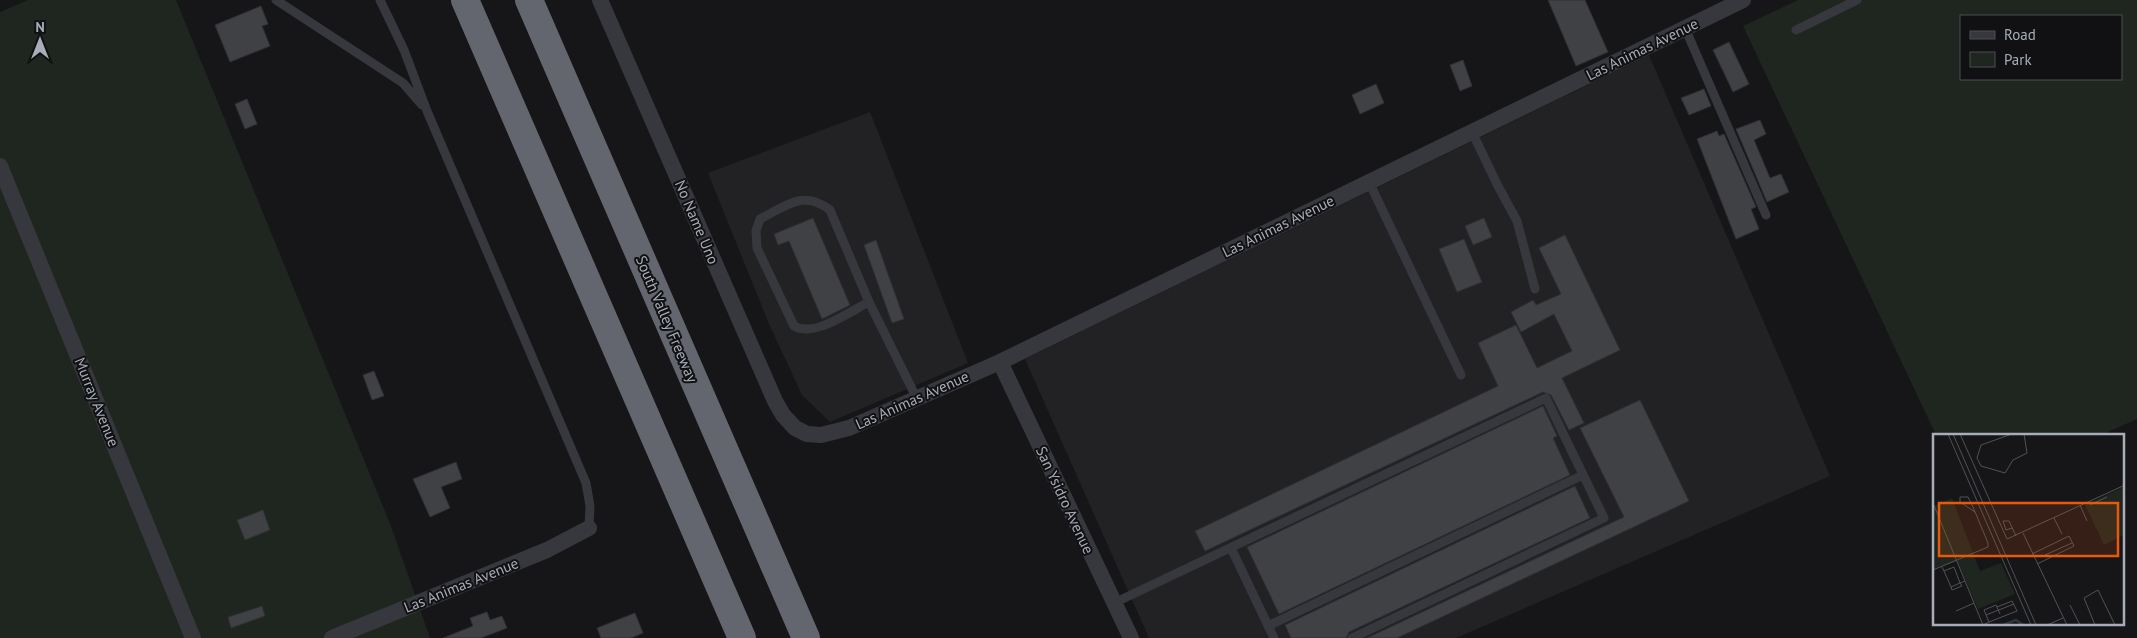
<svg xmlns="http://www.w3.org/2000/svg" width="2137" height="638" font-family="'PT Sans',sans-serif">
  <rect width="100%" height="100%" fill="#161618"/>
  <path fill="#222225" d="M1649,55l181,421 -374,162h-307l-124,-279z
    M870,112l98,251 -138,59 -28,-27 -33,-71 -61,-151z"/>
  <path fill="#1e261f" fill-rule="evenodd" d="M28,0h148l215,526 39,112h-430v-626z
    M1798,0h339v419l-36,16h-165l-193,-409zM1961,16h160v63h-160z"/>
  <path fill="#404145" stroke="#303034" d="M1548,0h37l23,52 -32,14z
    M261,6l7,18 -6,2 8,20 -40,16 -15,-37z
    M1729,42l20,42 -16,8 -20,-42z
    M1463,60l9,26 -12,5 -10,-26z
    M1376,84l8,19 -24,11 -8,-19z
    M1704,89l7,17 -22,9 -8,-17z
    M247,99l10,25 -12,5 -10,-25z
    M1760,120l6,14 -12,6 16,38 11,-4 8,18 -22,10 -31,-73z
    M1717,131l2,5 5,-2 32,73 -5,2 8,20 -23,10 -39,-100z
    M813,218l37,87 -28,14 -33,-78 -11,4 -4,-11z
    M1484,218l8,19 -19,8 -8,-19z
    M1565,235l55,115 -58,28 22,45 -15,7 -18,-35 -8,-3 -338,159 -10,-20 303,-145 -20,-43 38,-18 21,43 35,-17 -18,-37 -33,18 -10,-20 22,-12 3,5 25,-11 -22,-46z
    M1464,239l18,43 -25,10 -18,-43z
    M876,240l28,79 -12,4 -28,-78z
    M374,371l10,25 -12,4 -9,-25z
    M1640,400l49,101 -292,137h-30l257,-121 -44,-89z
    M1543,406l14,30 -4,2 17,37 -291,139 -32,-67z
    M456,462l6,17 -21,8 9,21 -20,9 -17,-38z
    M1575,486l15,32 -241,114 -3,6h-55l-6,-13z
    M263,510l7,20 -25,10 -8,-20z
    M262,606l3,10 -34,12 -3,-11z
    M487,612l3,8 12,-4 5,12 -26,10h-38l30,-12 -3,-8z
    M635,613l8,20 -12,5h-30l-4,-10z"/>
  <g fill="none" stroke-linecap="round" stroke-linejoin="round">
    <path stroke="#37383d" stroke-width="9" d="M276,0l127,83 19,22
      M380,0l24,50 23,61 159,372 4,23 -1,22
      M1685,28l81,187
      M1796,30l61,-30
      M1472,132l26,54 19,35 18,68
      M1369,182l92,193
      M869,302c-20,10 -55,36 -75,24l-37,-78 -1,-17 4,-12c26,-13 44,-30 70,-9l39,92 48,97
      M1231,548l43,90
      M1114,603l432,-205 58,120 -252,120
      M1268,626l315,-151"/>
    <path stroke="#37383d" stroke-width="16" d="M600,0l175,401 8,14 12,13 12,6 14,1 28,-7 151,-66 743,-362
      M0,166l193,472
      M1000,362l131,276
      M332,638l215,-88 42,-22"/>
    <path stroke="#63666e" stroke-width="28" d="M465,0l277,638
      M529,0l277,638"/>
  </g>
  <g text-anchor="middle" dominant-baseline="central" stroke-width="4" stroke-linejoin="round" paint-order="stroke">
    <g font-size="15" fill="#a8adb8" stroke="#111113">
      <text transform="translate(1642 49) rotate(-26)">Las Animas Avenue</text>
      <text transform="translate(697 222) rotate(67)">No Name Uno</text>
      <text transform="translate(1278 226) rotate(-26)">Las Animas Avenue</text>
      <text transform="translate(667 319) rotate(67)">South Valley Freeway</text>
      <text transform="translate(912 400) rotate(-24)">Las Animas Avenue</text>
      <text transform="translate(97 402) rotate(68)">Murray Avenue</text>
      <text transform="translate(1065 500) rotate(65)">San Ysidro Avenue</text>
      <text transform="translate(461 585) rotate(-22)">Las Animas Avenue</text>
    </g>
  </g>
  <g transform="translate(1933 434)">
    <rect width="191" height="191" fill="#161618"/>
    <path d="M191,53v48l-20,10 -19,-40zM19,64l28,73 21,-8 14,31 -37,15 -21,-48 -24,9v-64z" fill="#1e261f"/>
    <path fill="none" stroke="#2c353c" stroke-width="2.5" d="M70,191l13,-5 7,5"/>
    <path fill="none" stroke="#505258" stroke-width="1" d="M15,0l83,191M20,0l83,191M27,0l47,105 118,-54M79,0l-31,11 -4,13 4,8 24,7 8,-13 14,-7 -3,-19M0,69l50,122M147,71l7,16M157,71l17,-8M121,84l8,16M79,94l-6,2 -3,-9h6l7,15M90,99l44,92M99,120l37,-18 5,10 -37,18M112,121l27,-12M9,133l2,4 10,-4 6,16 5,-2M0,136l55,-23v-4l-15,-36 -5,-10h-8v5l15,10M11,137l7,16 9,-4M18,153l1,3 10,-4 -2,-3M137,171l10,20M23,177l18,-8M53,181l28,-11M56,188l28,-11 -5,-10 -15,6M50,191l6,-3 -5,-12 12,-5 4,9M114,191l16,-7M162,191l-11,-27 14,-8 17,35"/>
    <path fill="#e8590c" fill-opacity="0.15" stroke="#e8590c" stroke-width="2.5" d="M6,69h179v53h-179z"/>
    <rect width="191" height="191" fill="none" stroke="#a8adb8" stroke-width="2.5"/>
  </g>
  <rect x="1960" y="15" width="162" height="65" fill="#111113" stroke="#4d4f55"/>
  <rect x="1970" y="31" width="25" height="8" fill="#37383d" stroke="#4d4f55"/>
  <text x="2004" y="40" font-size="15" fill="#a8adb8">Road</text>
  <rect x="1970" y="52" width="25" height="15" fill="#1e261f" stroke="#4d4f55"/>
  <text x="2004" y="65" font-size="15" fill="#a8adb8">Park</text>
  <g transform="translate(40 40)" stroke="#111113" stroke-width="4" paint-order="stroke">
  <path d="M0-4L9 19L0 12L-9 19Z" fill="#a8adb8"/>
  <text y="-8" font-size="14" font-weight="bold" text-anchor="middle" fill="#a8adb8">N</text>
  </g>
</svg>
